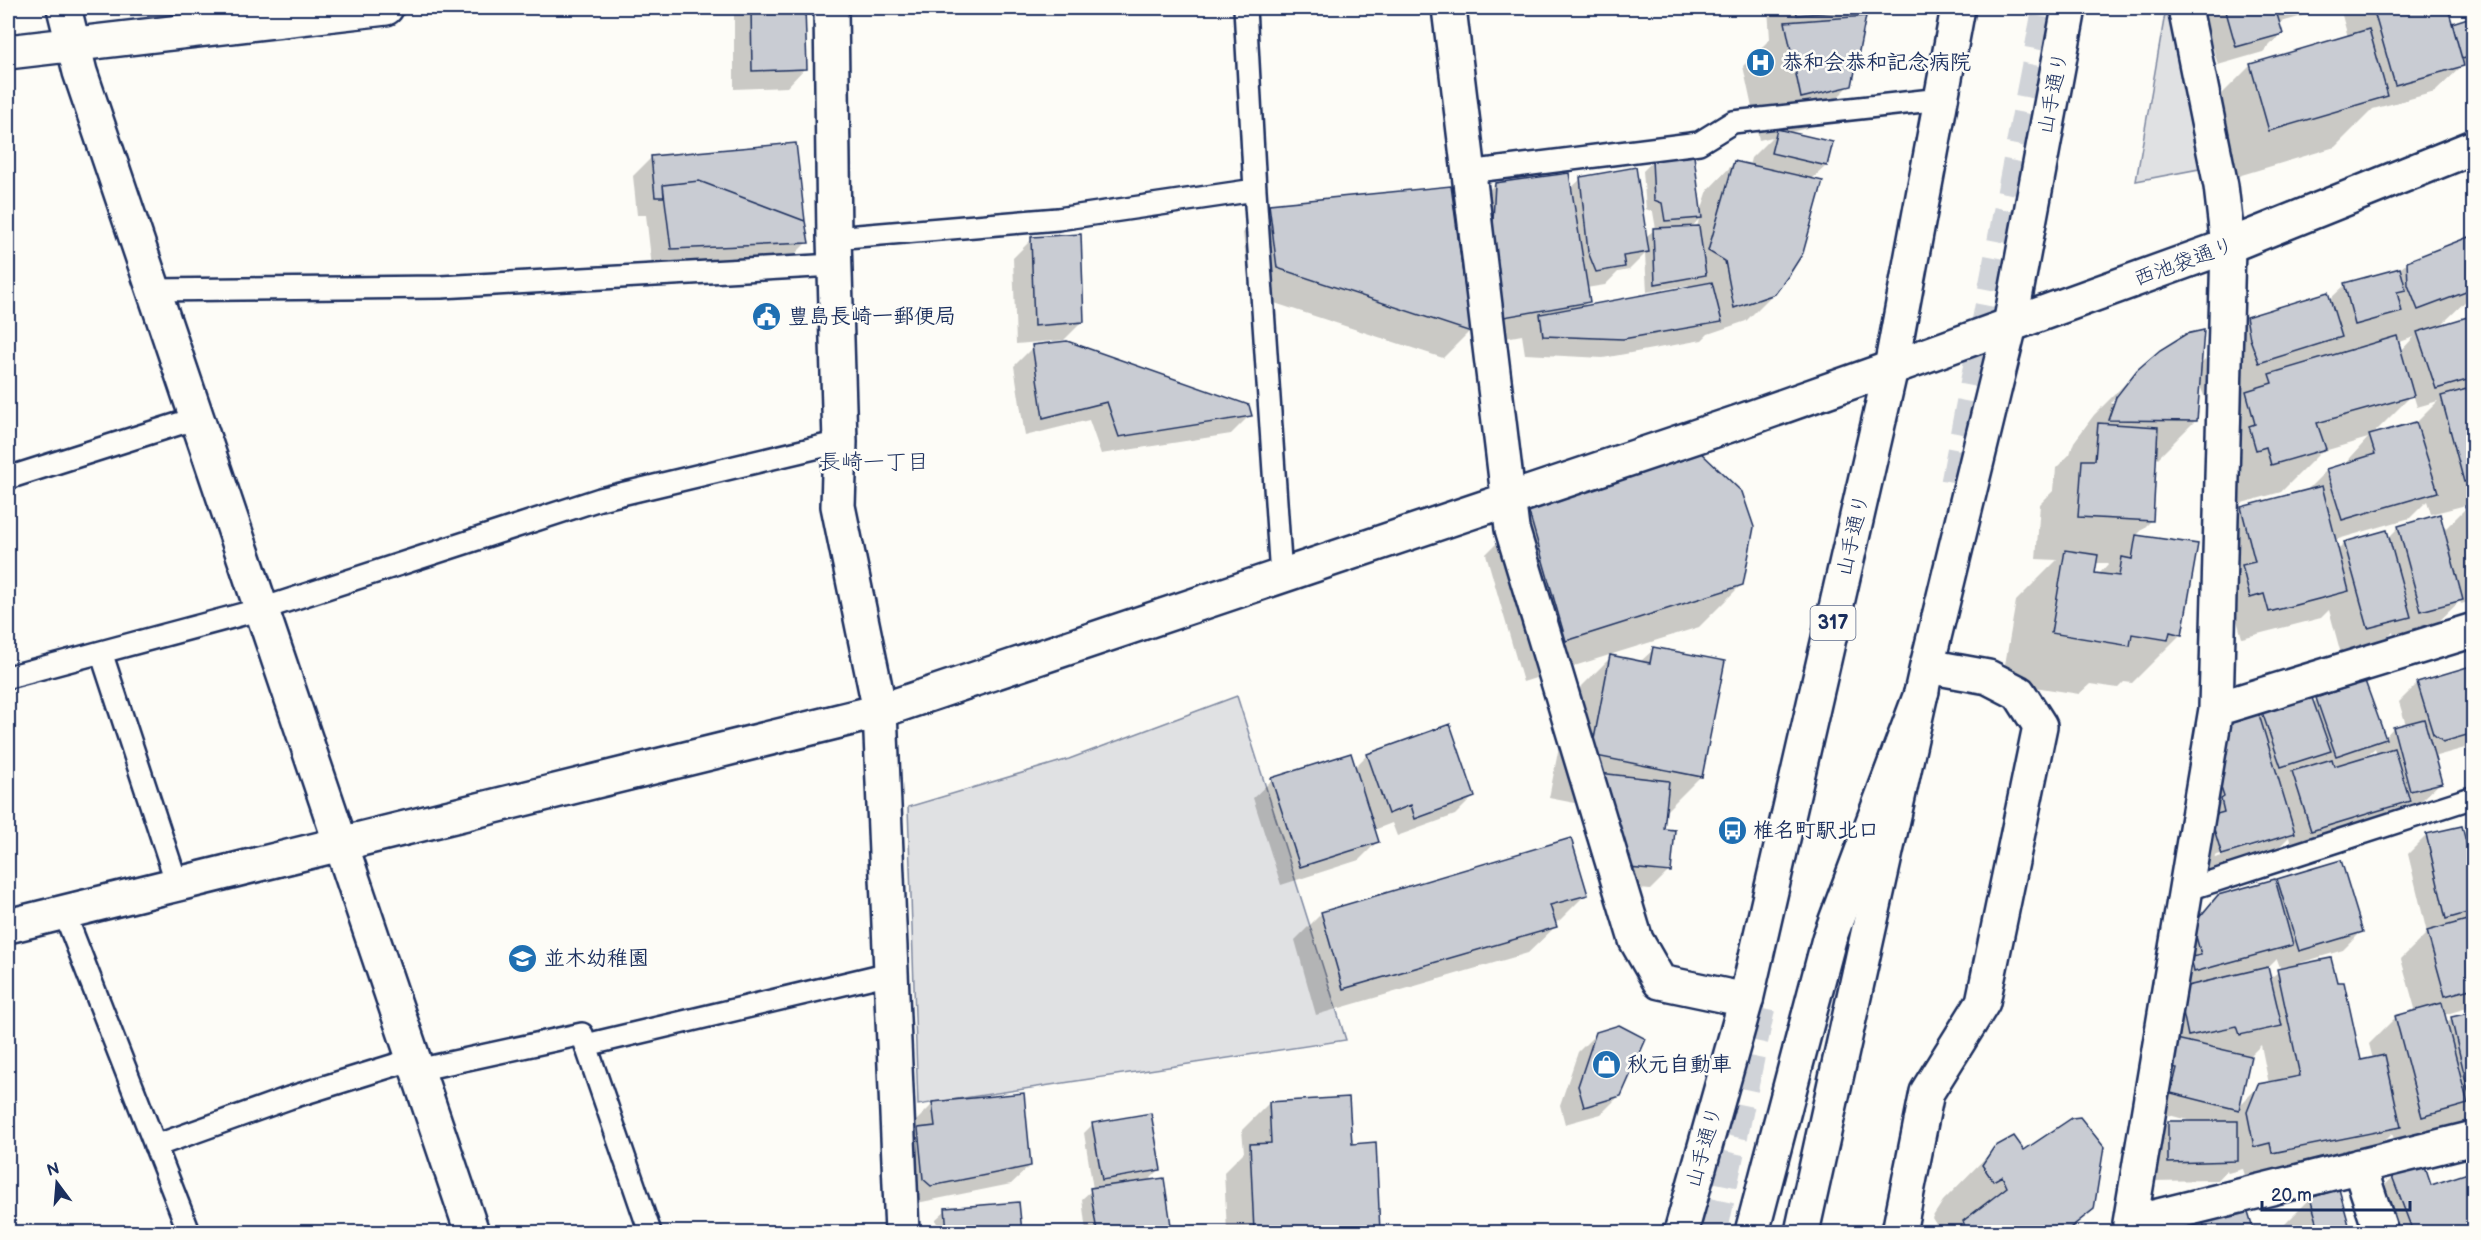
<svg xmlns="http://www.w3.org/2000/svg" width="2481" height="1240" font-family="'Balsamiq Sans','Klee One',sans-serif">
  <rect width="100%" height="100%" fill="#fdfcf7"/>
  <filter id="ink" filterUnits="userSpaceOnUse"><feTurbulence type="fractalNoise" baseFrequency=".0167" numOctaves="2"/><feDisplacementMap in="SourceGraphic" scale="12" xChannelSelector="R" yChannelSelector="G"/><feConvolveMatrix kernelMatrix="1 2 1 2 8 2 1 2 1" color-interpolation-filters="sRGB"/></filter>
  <g filter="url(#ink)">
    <path fill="#e0e1e3" stroke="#7e88a0" stroke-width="1.5" d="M2166,8h11l26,140 -4,21 -63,12z
      M1237,696l109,344 -428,65 -10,-298 161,-48z"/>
    <path fill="#0003" fill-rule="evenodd" d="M734,8h69l2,60 -18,19 -53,2z
      M1768,8l99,1 -9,9 -8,67 -43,43 -20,5 44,10 -5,23 -15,14 -37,113 -28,28 -38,13 -6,6 -99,18 -78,-4 -3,-19 -44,8 -11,-49 -3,1 5,37 -26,26 -193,-63 -7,-62 27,-27 193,79 5,-74 27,-27 75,5 11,-10 64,58 11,-8 -3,-17 -7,-3 -3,-38 9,-9 48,52 8,-24 26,-27 15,3 2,-8 21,-21 -13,3 -16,-74 27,-27zM1699,219l-2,8 -6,1zM1645,254l2,38 42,-7 1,3 -109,20 7,-7 -2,-13 19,-3 13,-13 11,-2z
      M2201,8h129l-52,15 3,11 -18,18 -45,13z
      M2340,8h106l5,18 23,-8v44l-11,3 -28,27 -62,17 -38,38 -117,35 -19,-65 51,-51 98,-29z
      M652,157l155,85 -19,19 -136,6 -6,-52h-9l-4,-39z
      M1032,239l51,82 -19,19 -48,4 -3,-86z
      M2474,251v64l-4,-18 -30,29 34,-10v296h-3l-3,-10 -7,2 -1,-3 -26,25 -40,11 -1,-5 -11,11 -41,11 -12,-44 -8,8 -79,20 -5,-18 -13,4 -10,-89 27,-26 64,-17 22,-22 17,-5 24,-27 -47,14 -40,40 -53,15 -24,-72 31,-32 -25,8 -11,-28 -3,37 -42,42 -3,59 -15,15 60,10 -15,88 -49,49 -8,-1 -6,6 -28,-4 -11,10 -77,-12 14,-81 41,-41 -21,-1 4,-55 14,-14 2,-22 14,-14 4,-12 20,-27 44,-44 62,-6 46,-46 83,-19 16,-15 55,-16 8,-7zM2414,337l-14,15 -3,-9zM2121,389h4l-12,15 -2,-1zM2413,394l4,13 21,-6 -23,23 -44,12zM2427,501l4,13 39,-10 -27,27 -44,-4 -11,11 -43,5 -8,8 -2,-11 75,-22zM2096,563h13l-11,12 -4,-1z
      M1033,347l217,68 -19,19 -130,20 -12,-34 -64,16 -11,-70z
      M1529,511l213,73 -43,43 -176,55 -37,-128z
      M1654,649l47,127 -36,36 -2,18 6,41 -19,19 -39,-4 -26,-81 -36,-7 19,-98 43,-43 29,5z
      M2474,667v110l-9,-29 -32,9 7,26 -19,18 -18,5 -13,13 -98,30 -3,-12 -23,23 -71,21 13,-137 27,-27 23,1 5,-5 50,-9 4,-5 67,39 9,-10 13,-3 -7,-23 19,-19zM2375,748l2,7 -13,3zM2263,841v3l-48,14 -1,-2z
      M1367,755l106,42 -18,18 -58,21 -5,-13 -18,7 4,11 -19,19 -78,25 -28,-87 19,-18 82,-12z
      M2474,830v176l-31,9 3,10 6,-7 22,-5v115l-28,6 -2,-8 -4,4 -45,13 -3,-10 -20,20 -126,26 -3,-10 -15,4 -1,-3 -9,10 -68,1v-39l18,-19 27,-1 -41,-11 -1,-49 -7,-34 4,-5 41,-100 27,-27 57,-12 3,-3 83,51 -18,18 -43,13 59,99 14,-3 -4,-15 27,-27 20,-5 -15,-53 26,-26 -19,-79 19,-19 37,5zM2277,959l4,11 -12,9 -2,-10zM2261,1045l8,39 -10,2 -21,21 11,-50z
      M1586,894l-27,27 -5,2 1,4 -27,26 -212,62 -21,-75 27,-27z
      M1597,1033l23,62 -19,19 -36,10 -5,-19 18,-53z
      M1269,1103l81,43 27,86h-150l-3,-60 20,-20 -2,-22z
      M933,1104l97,62 -19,18 -99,20 -12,-56 15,-15 -1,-10z
      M1093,1124l66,46 -12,12 16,-2 7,52h-84l-4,-33 11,-10 -9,-56z
      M1995,1148l28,4 70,56 -25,24h-115l-3,-6 -9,6 -9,-14 11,-17z
      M2474,1167v65h-106l-8,-21 33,-34 37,10 35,-12z
      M2338,1191l12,41h-65l-2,-6 27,-27z
      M1018,1204l2,28h-82l-2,-13 10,-9z
      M2245,1208l7,24h-84l25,-8 2,6 8,-9z"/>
    <path fill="#c9ccd3" stroke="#1b2f5e" stroke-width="1.5" d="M751,8h54l2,61 -55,2z
      M1796,8h72v1l-71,6z
      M2225,8h64l-13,3 7,23 -47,13z
      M2373,8h75l16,58 -69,19z
      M1866,16l-14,70 -51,12 -16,-76z
      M2474,16v40l-12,3 -10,-36z
      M2369,29l19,67 -119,35 -19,-67z
      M1777,129l56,13 -6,24 -56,-13z
      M796,143l9,78 -106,-40 -36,4 1,12h-9l-4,-41z
      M1694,156l8,62 -37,3 -3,-18 -8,-3 -2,-40z
      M1734,161l89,20 -20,72 -14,22 -14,19 -41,14 -9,-47 -17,-10z
      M1636,167l13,85 -26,4 2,11 -29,5 -8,-20 -8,-75z
      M1569,173l21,129 -86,15 -13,-59 4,-75z
      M699,181l106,40 4,22 -138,6 -8,-64z
      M1451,186l20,146 -194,-64 -8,-64z
      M1699,226l7,49 -51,9 -2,-56z
      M1081,234l3,88 -50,4 -3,-89z
      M2471,236l3,9v44l-56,21 -10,-25 -1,-24z
      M2400,268l6,22 -9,2 5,20 -47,13 -11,-42z
      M1712,282l10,40 -99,17 -80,-3 -3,-22z
      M2328,292l14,45 -83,26 -9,-24 -4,-22z
      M2474,315v63l-38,11 -19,-57z
      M2204,330l-7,91 -89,-1 8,-23 21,-27 23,-20 26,-16z
      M2397,336l17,60 -97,27 9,26 -55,16 -5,-18 -10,3 -7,-24 6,-2 -9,-33 26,-8 -3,-9z
      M1067,341l182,64 3,11 -133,21 -12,-35 -64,16 -11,-73z
      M2474,387v92l-10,3 -23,-86z
      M2416,422l22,70 -96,28 -16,-51 49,-15 -6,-19z
      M2098,423l60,4 -5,94 -75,-4 4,-57h13z
      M1700,452l42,40 12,35 -11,58 -177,56 -38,-132z
      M2322,486l27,105 -80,21 -5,-18 -14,4 -8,-33 13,-3 -14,-55z
      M2474,504v29l-9,-27z
      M2440,514l23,86 -42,11 -23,-85z
      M2387,530l24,87 -43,11 -24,-86z
      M2136,535l62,9 -16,91 -12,-3 -2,8 -36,-6 -2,12 -79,-13 14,-83 33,5 -3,18 24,3 3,-19 10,2z
      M1653,647l72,14 -23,116 -111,-22 19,-100 40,8z
      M2474,665v68l-31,9 -10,-8 -16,-52z
      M2365,681l21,58 -50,17 -20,-58z
      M2311,695l20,56 -50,16 -19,-55z
      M2257,708l38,125 -73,22 -12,-39 14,-4 -3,-13 3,-2 -7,-22 17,-60z
      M2424,719l18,64 -32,8 -17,-64z
      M1450,724l25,73 -60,22 -4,-14 -23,9 -21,-60z
      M2394,748l16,53 -99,30 -19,-60 40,-12 2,7z
      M1351,753l28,89 -79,25 -29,-89z
      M1599,773l70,8 -5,48 11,1 -4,42 -42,-4z
      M2462,826l6,24 6,-1v62l-28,8 -20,-85z
      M1571,838l17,57 -38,10 7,22 -214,62 -22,-77z
      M2341,860l22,72 -64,19 -22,-72z
      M2275,879l18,66 -99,27 -3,-15 10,-2 -8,-30 25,-30z
      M2474,918v70l-29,8 -18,-65z
      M2331,958l6,24h7l17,78 24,-5 16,72 -129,26 -2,-10 -16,4 -7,-35 11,-28 42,-8 -23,-107z
      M2268,967l14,59 -42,9 -3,-9 -49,10 -9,-43 4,-6z
      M2442,1003l26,101 -46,13 -27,-101z
      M2474,1012v96h-2l-21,-91z
      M1619,1025l27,14 -25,57 -37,11 -6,-21 18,-54z
      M2172,1038l79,18 -12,54 -68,-17 6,-25 -11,-2z
      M1024,1093l7,73 -100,20 -8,-7 -5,-51 17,-2 -3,-24z
      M1349,1097l3,47 24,-2 4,90h-126l-4,-88 21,-1 -2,-41z
      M1151,1113l10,57 -59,10 -10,-57z
      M2080,1117l24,30 -10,62 -29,23h-98l-4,-11 44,-34 -5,-11 -9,5 -11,-16 12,-18 20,-11 10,14 48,-32z
      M2168,1121h70v40l-70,2z
      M2424,1164l7,21 43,-14v61h-61l-21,-56z
      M1164,1178l8,54h-75l-7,-44z
      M2339,1189l12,43h-31l-10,-34z
      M1019,1202l3,30h-75l-2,-24z
      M2246,1206l8,26h-48l-4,-12z
      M2194,1222l3,10h-34z"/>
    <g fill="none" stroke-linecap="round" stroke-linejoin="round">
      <path stroke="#d0d3d8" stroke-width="33" stroke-dasharray="33 16" stroke-linecap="butt" d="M1957,483l92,-475
        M1711,1232l50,-235"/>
      <defs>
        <path id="lane" d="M1245,8l10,182 26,386
          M1468,172l231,-29 34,-21 208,-23
          M834,238l224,-19 197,-29
          M154,290l287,-3 393,-22
          M8,478l189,-60
          M101,652l76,232
          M8,677l254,-68 338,-110 240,-57
          M2186,890l288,-93
          M64,912l125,320
          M586,1045l304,-72
          M417,1070l165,-36 68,198
          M155,1146l134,-48 125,-39"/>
        <path id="street" d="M64,8l16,64 392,1160
          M831,8l3,230 6,204 -2,64 42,205 22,521
          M1449,8l63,521 124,411 24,42 86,18
          M2185,8l36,178 7,60 -12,463 -86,514 344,-85
          M8,52l378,-44
          M2216,709l258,-79
          M8,926l872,-215 856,-288 155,-55
          M2359,1166l22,66
          M1899,1232l28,-140 56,-90 57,-276 -21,-33 -31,-16 -61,-11"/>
        <path id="secondary" d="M1891,368l337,-122 246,-99"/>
        <path id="primary" d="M1681,1232l65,-232 145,-632 67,-360
          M1802,1232l125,-566 83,-341 59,-317"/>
        <path id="highway" d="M1752,1232l77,-293 93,-248"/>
      </defs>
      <use href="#lane" stroke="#1b2f5e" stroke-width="26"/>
      <use href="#street" stroke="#1b2f5e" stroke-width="38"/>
      <use href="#secondary" stroke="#1b2f5e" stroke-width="38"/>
      <use href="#primary" stroke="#1b2f5e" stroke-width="38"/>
      <use href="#highway" stroke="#1b2f5e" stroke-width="38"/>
      <use href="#lane" stroke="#fdfcf7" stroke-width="21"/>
      <use href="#street" stroke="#fdfcf7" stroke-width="33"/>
      <use href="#secondary" stroke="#fdfcf7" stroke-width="33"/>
      <use href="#primary" stroke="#fdfcf7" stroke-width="33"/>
      <use href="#highway" stroke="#fdfcf7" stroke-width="33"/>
    </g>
  </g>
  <defs>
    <symbol id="hospital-disc" viewBox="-11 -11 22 22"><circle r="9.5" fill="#1f6fb2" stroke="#fdfcf7"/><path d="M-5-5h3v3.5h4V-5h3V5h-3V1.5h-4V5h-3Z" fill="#fff"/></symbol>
    <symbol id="civic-disc" viewBox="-11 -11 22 22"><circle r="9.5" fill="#1f6fb2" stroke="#fdfcf7"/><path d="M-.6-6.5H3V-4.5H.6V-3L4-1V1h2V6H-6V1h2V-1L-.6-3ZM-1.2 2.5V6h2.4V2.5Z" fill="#fff"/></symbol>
    <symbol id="bus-disc" viewBox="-11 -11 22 22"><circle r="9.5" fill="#1f6fb2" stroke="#fdfcf7"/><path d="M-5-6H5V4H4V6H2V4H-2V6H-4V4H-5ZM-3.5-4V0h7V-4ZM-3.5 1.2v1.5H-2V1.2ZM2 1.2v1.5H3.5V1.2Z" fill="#fff"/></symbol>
    <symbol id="school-disc" viewBox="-11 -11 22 22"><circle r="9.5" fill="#1f6fb2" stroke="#fdfcf7"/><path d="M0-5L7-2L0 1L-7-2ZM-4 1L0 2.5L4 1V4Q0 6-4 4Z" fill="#fff"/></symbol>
    <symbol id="shop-disc" viewBox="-11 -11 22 22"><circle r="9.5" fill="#1f6fb2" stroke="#fdfcf7"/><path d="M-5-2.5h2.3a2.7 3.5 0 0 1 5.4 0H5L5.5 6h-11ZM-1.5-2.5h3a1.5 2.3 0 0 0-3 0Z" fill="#fff"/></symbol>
  </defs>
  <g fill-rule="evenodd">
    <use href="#hospital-disc" x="1744" y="46" width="33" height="33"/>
    <use href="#civic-disc" x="750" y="300" width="33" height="33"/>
    <use href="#bus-disc" x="1716" y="814" width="33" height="33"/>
    <use href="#school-disc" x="506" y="942" width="33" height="33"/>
    <use href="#shop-disc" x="1590" y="1048" width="33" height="33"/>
  </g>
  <g text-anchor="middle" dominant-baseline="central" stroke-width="5" stroke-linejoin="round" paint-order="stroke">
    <rect fill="#fdfcf7" stroke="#5f6c8c" stroke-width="1.5" x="1810.5" y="606" width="45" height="34" rx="4.5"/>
    <g font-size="20" font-weight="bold" fill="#1b2f5e">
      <text x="1833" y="623">317</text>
    </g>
    <g font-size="21" font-weight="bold" fill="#1b2f5e" stroke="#fdfcf7" text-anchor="start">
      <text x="1782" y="62">恭和会恭和記念病院</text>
      <text x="788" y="316">豊島長崎一郵便局</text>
      <text x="1753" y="830">椎名町駅北口</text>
      <text x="544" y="958">並木幼稚園</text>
      <text x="1627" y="1064">秋元自動車</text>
    </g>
    <g font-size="21" fill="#1b2f5e" stroke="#fdfcf7">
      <text transform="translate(2053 93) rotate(-79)">山手通り</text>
      <text transform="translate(2184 262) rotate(-20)">西池袋通り</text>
      <text transform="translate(1853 535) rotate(-77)">山手通り</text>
      <text transform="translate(1704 1147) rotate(-74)">山手通り</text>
    </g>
    <g font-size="22" fill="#1b2f5e" stroke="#fdfcf7">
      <text x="874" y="462">長崎一丁目</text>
    </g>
  </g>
  <rect width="2481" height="1240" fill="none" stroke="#fdfcf7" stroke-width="30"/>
  <rect x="15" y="15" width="2451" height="1210" fill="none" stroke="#1b2f5e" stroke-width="2" filter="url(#ink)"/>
  <g transform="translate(57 1183) rotate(344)" stroke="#fdfcf7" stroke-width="4.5" paint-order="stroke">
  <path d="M0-4.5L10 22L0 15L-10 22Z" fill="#1b2f5e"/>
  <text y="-9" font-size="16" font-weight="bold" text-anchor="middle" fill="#1b2f5e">N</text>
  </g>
  <path d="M2262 1201v9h148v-9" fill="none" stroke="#1b2f5e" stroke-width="3"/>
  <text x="2271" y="1201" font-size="18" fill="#1b2f5e" stroke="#fdfcf7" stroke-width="4.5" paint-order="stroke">20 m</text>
</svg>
